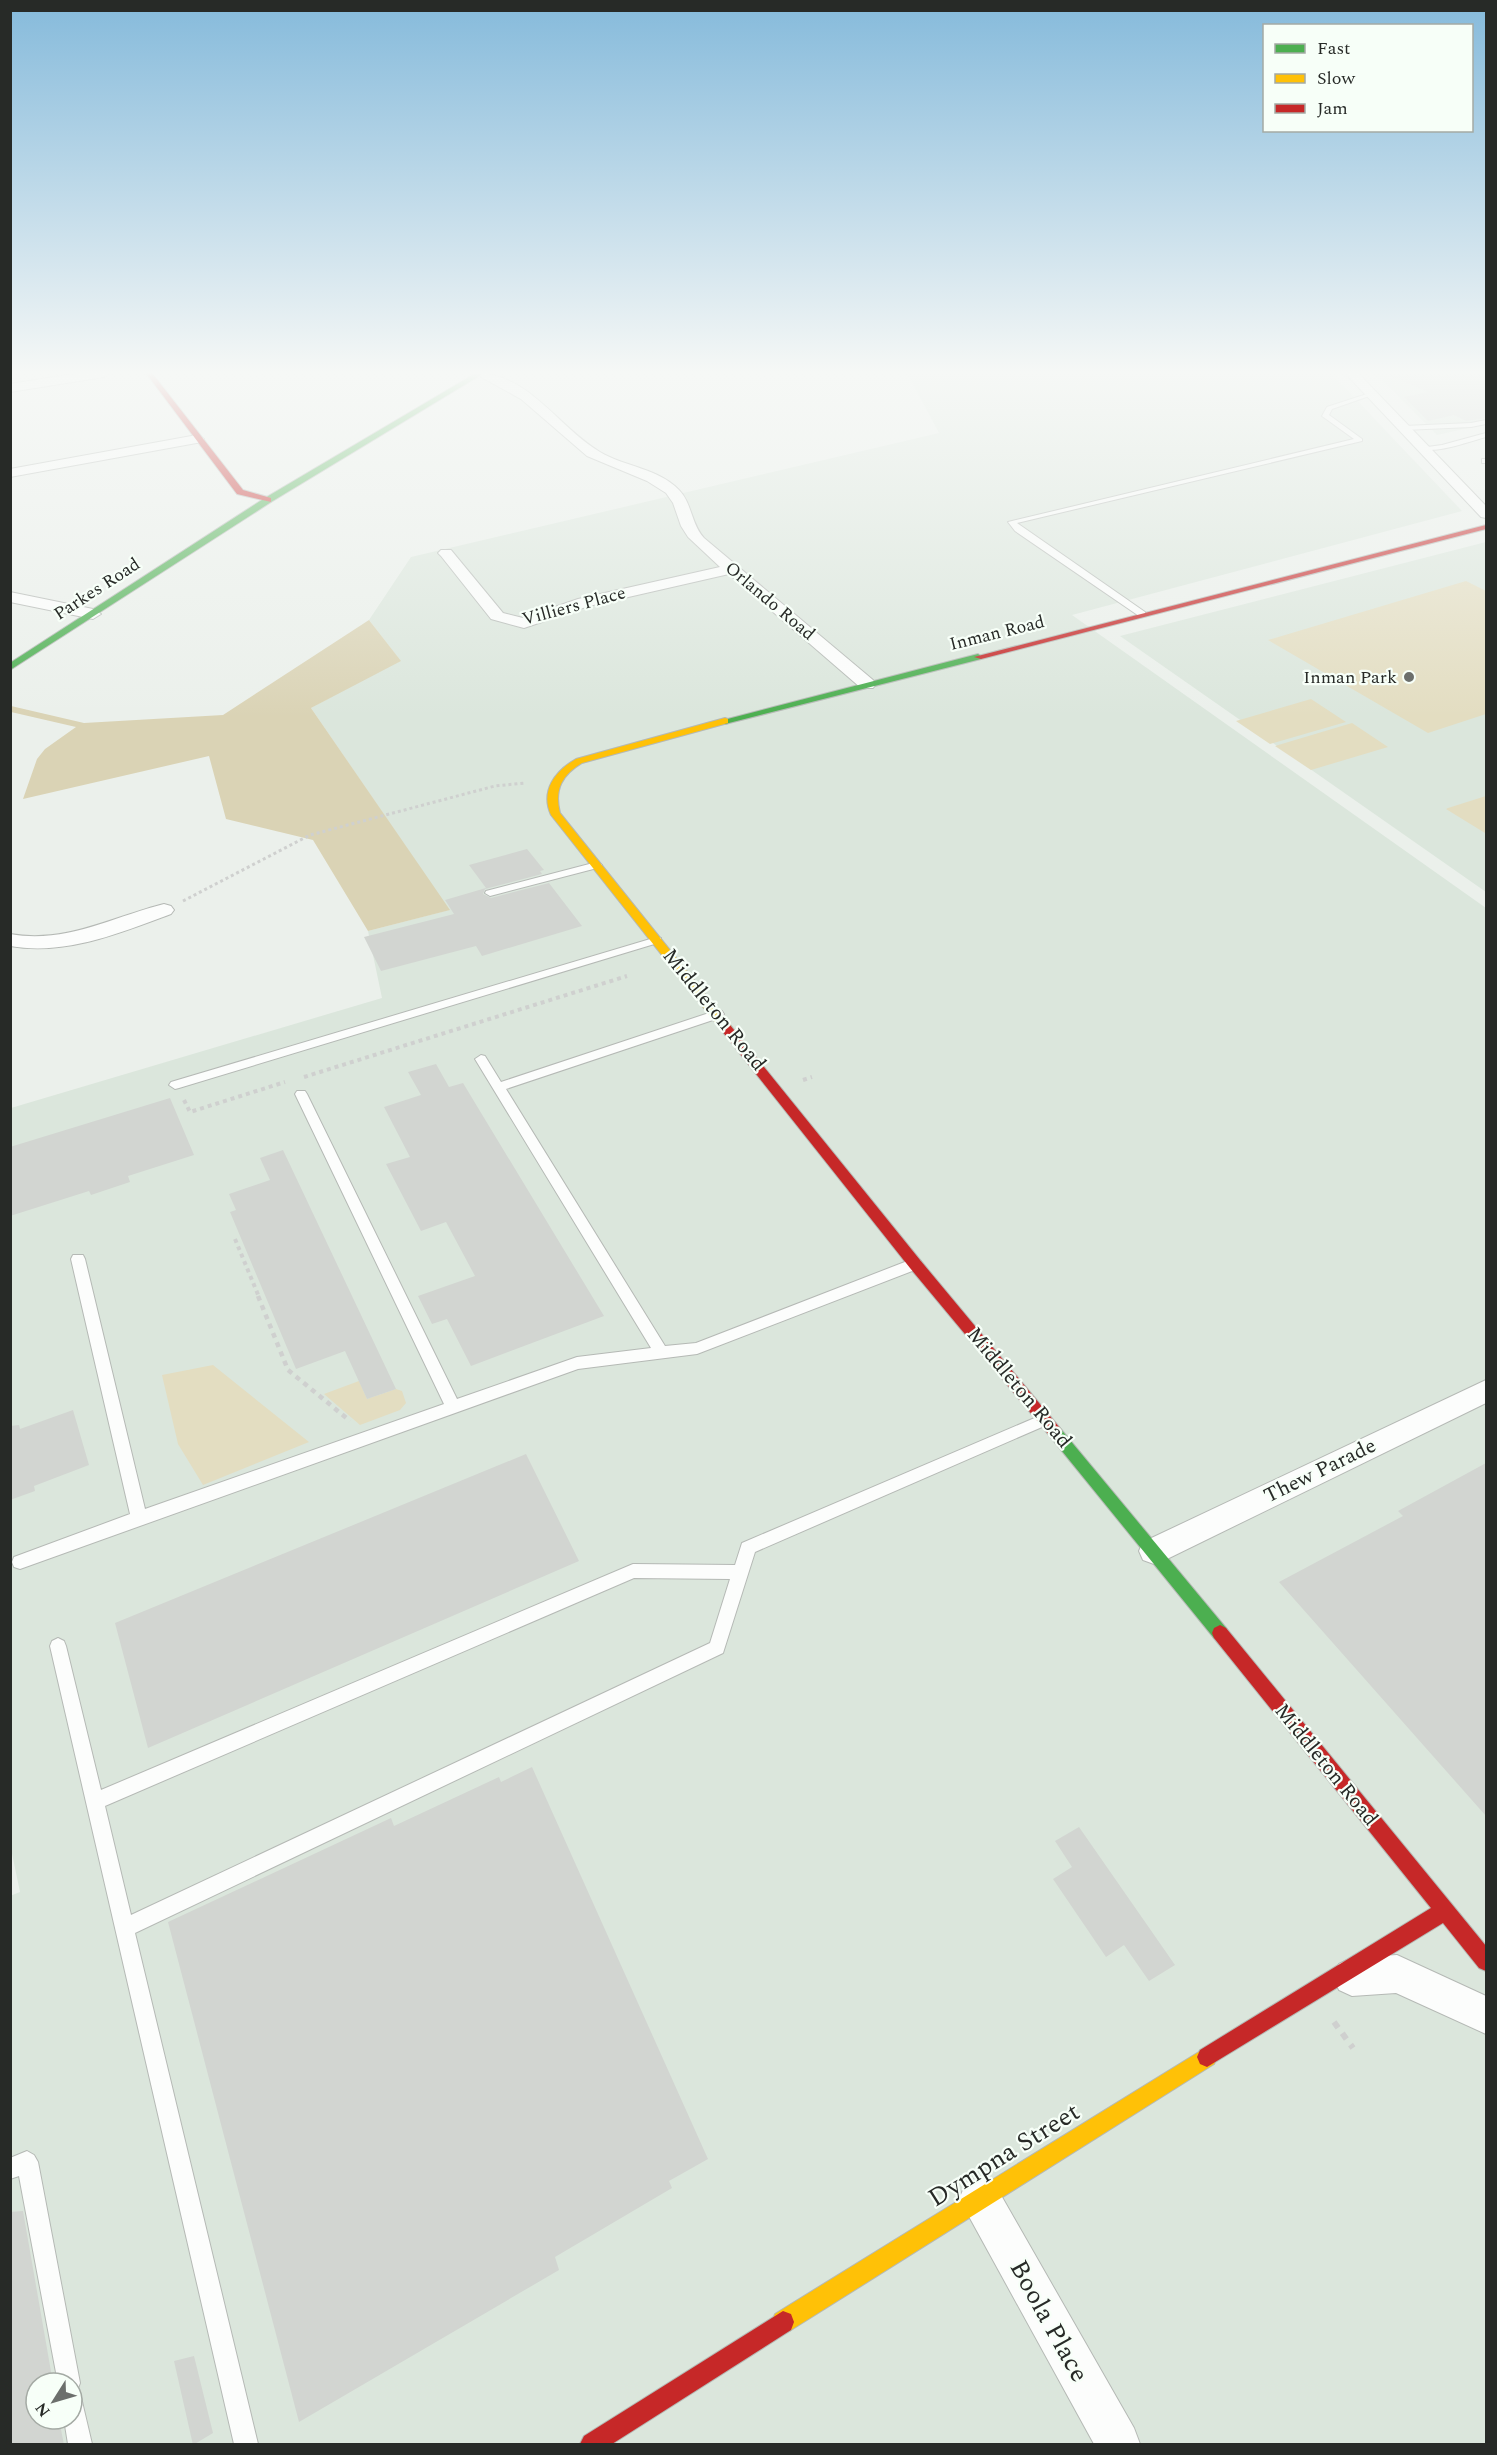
<svg xmlns="http://www.w3.org/2000/svg" width="1497" height="2455" font-family="Spectral,serif">
  <rect width="100%" height="100%" fill="#ebf0eb"/>
  <path fill="#dbe6dc" fill-rule="evenodd" d="M907,373h424l131,138 -390,104 414,293v1536h-1475l-1,-548 10,-4 -10,-48 1,-736 371,-110 -14,-67 81,-21 -138,-202 88,-49 -30,-39 42,-63 528,-124zM36,2383h36v36h-36z
    M1375,373h111v51l-49,11z
    M1486,542v350l-366,-256z"/>
  <path fill="#e3ddc1" d="M1466,581l20,10v123l-58,19 -160,-93z
    M1311,699l35,23 -76,22 -34,-23z
    M1352,723l36,24 -77,23 -36,-24z
    M1486,796l-1,37 -39,-24 2,-1z
    M213,1365l96,77 -106,43 -25,-41 -16,-69z
    M359,1381l8,18 29,-10 6,2 4,12 -6,7 -40,15 -36,-31z"/>
  <path fill="#dad3b5" d="M369,620l32,41 -90,47 139,202 -82,21 -55,-91 -87,-21 -17,-63 -186,43 14,-40 8,-10 31,-22 -65,-15v-6l73,17 139,-8z"/>
  <path fill="#d2d5d1" d="M1383,373h103v45l-20,3 -12,-6 -26,6 -24,-24 24,-5z
    M527,849l17,21 -4,1 2,3 -57,15 -2,5 8,4 58,-15 33,43 -100,30 -6,-10 -95,25 -17,-34 90,-23 -9,-14 41,-12 -17,-23z
    M436,1064l13,23 14,-4 141,233 -133,50 -24,-47 -15,5 -14,-28 57,-20 -29,-54 -25,9 -35,-67 24,-7 -26,-50 37,-12 -13,-23z
    M170,1098l24,57 -66,21 2,6 -39,13 -2,-4 -79,25v-69z
    M283,1150l113,239 -29,10 -22,-48 -49,18 -66,-157 6,-2 -7,-16 41,-14 -10,-22z
    M73,1410l16,55 -55,21 1,5 -25,9v-74l9,-1 7,28 -6,-24z
    M526,1454l53,107 -431,187 -33,-125z
    M1486,1463v353l-207,-234 124,-66 -5,-5z
    M532,1767l176,392 -39,22 3,7 -117,69 4,13 -260,152 -131,-500 223,-104 3,8 105,-49 2,5z
    M1079,1827l96,138 -26,16 -25,-36 -18,12 -53,-78 19,-12 -17,-26z
    M23,2211l30,172h-17v36h23l5,26h-54v-233z
    M194,2356l19,77 -20,12 -19,-84z"/>
  <g fill="none" stroke-linecap="round" stroke-linejoin="round">
    <defs>
      <path id="lane" d="M1370,393l5,1 -43,15 -3,6 33,24v2l-345,82 128,89v4h-6l-124,-85 -7,-9 346,-83 -32,-23 5,-9z
        M1486,420v4l-15,3 -67,3 -3,-2 3,-2 67,-3z
        M1486,433v4c-16,4 -51,18 -66,11l22,-3z
        M1482,459h4v4h-4z
        M597,862l5,3 -1,2 -111,29 -5,-3 1,-2z
        M657,937l4,1v4l-482,146 -4,1 -6,-4 2,-3z
        M718,1010l4,1 2,3 -2,3 -216,72 159,257 31,-3 214,-83h10l2,4 -2,4 -223,86 -119,15 -558,200 -6,-2 -2,-5 2,-5 116,-43 -59,-255 2,-4h10l2,4 60,250 299,-105 -149,-310 2,-3h8l2,3 150,305 120,-42 74,-9 -176,-289 6,-4 4,1 16,26z
        M1044,1414l5,2 3,4 -3,4 -294,128 -32,101 -588,280 123,511h-24l-184,-798 2,-5 6,-3 6,3 2,5 35,144 532,-226 102,1 7,-22zM634,1578l96,1 -20,64 -579,272 -26,-109z
        M27,2151l7,4 4,7 42,221 -3,8 3,2 12,51h-24l-4,-25h8v-36h-14l-39,-207 -9,3v-21z"/>
      <path id="street" d="M80,373h30l-6,4 -94,15v-8z
        M474,373c56,0 82,53 126,79 25,15 58,16 79,38 13,13 12,34 25,48l169,142 3,4 -3,4h-12l-132,-114 -140,32 -65,22 -33,-9 -50,-63 -3,-3 3,-3h10l52,63 20,5 55,-19 142,-32 -32,-30 -7,-11 -8,-23 -7,-10 -19,-12 -60,-25 -66,-57z
        M1345,373h13l128,133v12l-5,-1z
        M197,435l7,4 -2,3 -192,35v-8z
        M10,592l83,17 8,5 -8,5 -83,-17z
        M164,904l7,2 3,4 -3,4c-51,19 -106,42 -161,32v-12c56,10 102,-17 154,-30z
        M1486,1380v23l-321,157 -11,4 -11,-4 -4,-9 4,-9z
        M1397,1955l89,41v38l-90,-41 -44,3 -13,-6 -6,-13 6,-13 13,-6z
        M980,2177l14,6 140,245 6,16h-46l-128,-233 -6,-14 6,-14z"/>
      <path id="fast" d="M476,373h8l-213,129 -261,168v-7l255,-165z
        M978,654l4,3 -1,2 -256,65 -5,-3z
        M1054,1425l5,2 167,201 2,5 -2,5 -6,3 -6,-3 -165,-203 -3,-4 3,-4z"/>
      <path id="slow" d="M725,718l3,1v4l-146,40c-20,12 -28,26 -22,50l170,212 2,3 -2,3h-8l-171,-216c-11,-24 4,-44 25,-56z
        M1207,2047l7,3 3,7 -3,7 -423,266 -8,3 -8,-3 -3,-8 3,-8z"/>
      <path id="jam" d="M146,373h6l91,117 28,8v4l-34,-8z
        M1486,525v4l-505,130 -7,-2z
        M726,1024l4,1 190,235 139,167 3,4 -3,4 -5,2 -5,-2 -139,-167 -188,-237 -2,-3 2,-3z
        M1220,1625l6,3 260,318v25l-7,-3 -36,-45 -236,144 -7,-3 -3,-7 3,-7 231,-142 -217,-270 -2,-5 2,-5z
        M783,2311l8,3 3,8 -3,8 -179,114h-32l4,-8z"/>
    </defs>
    <use href="#lane" stroke="#b5b9b5" stroke-width="2"/>
    <use href="#street" stroke="#b5b9b5" stroke-width="2"/>
    <use href="#fast" stroke="#b5b9b5" stroke-width="2"/>
    <use href="#slow" stroke="#b5b9b5" stroke-width="2"/>
    <use href="#jam" stroke="#b5b9b5" stroke-width="2"/>
    <path stroke="#cfd0cf" stroke-width="3" stroke-dasharray="3 3" stroke-linecap="butt" d="M183,901l127,-66 185,-49 30,-3"/>
    <path stroke="#cfd0cf" stroke-width="4" stroke-dasharray="4 4" stroke-linecap="butt" d="M304,1077l323,-101
      M803,1080l9,-3
      M184,1100l6,12 95,-30
      M235,1239l24,58"/>
    <path stroke="#cfd0cf" stroke-width="4.5" stroke-dasharray="5 5" stroke-linecap="butt" d="M258,1296l30,74 62,51"/>
    <path stroke="#cfd0cf" stroke-width="6" stroke-dasharray="7 7" stroke-linecap="butt" d="M1334,2022l19,26"/>
    <use href="#lane" fill="#fcfdfc" fill-rule="evenodd"/>
    <use href="#street" fill="#fcfdfc" fill-rule="evenodd"/>
    <use href="#fast" fill="#4caf50" fill-rule="evenodd"/>
    <use href="#slow" fill="#ffc107" fill-rule="evenodd"/>
    <use href="#jam" fill="#c62828" fill-rule="evenodd"/>
  </g>
  <linearGradient id="sky" x2="0" y2="1"><stop stop-color="#85badb"/><stop offset="0.52" stop-color="#f6f8f6"/><stop offset="1" stop-color="#f6f8f6" stop-opacity="0"/></linearGradient>
  <rect width="1497" height="717" fill="url(#sky)"/>
  <circle fill="#6c6f6c" stroke="#f7fff8" stroke-width="2" cx="1409" cy="677" r="6"/>
  <g text-anchor="middle" dominant-baseline="central" stroke-width="4.5" stroke-linejoin="round" paint-order="stroke">
    <g font-size="18" fill="#272a27" stroke="#f7fff8">
      <text transform="translate(97 589) rotate(-33)">Parkes Road</text>
      <text transform="translate(770 601) rotate(40)">Orlando Road</text>
      <text transform="translate(574 606) rotate(-15)">Villiers Place</text>
      <text transform="translate(997 633) rotate(-14)">Inman Road</text>
    </g>
    <g font-size="18" fill="#272a27" stroke="#f7fff8" text-anchor="end">
      <text x="1397" y="677">Inman Park</text>
    </g>
    <g font-size="21" fill="#272a27" stroke="#f7fff8">
      <text transform="translate(714 1010) rotate(51)">Middleton Road</text>
      <text transform="translate(1019 1388) rotate(50)">Middleton Road</text>
      <text transform="translate(1320 1471) rotate(-26)">Thew Parade</text>
      <text transform="translate(1326 1765) rotate(51)">Middleton Road</text>
    </g>
    <g font-size="26" fill="#272a27" stroke="#f7fff8">
      <text transform="translate(1004 2155) rotate(-32)">Dympna Street</text>
      <text transform="translate(1049 2321) rotate(61)">Boola Place</text>
    </g>
  </g>
  <rect width="1497" height="2455" fill="none" stroke="#272a27" stroke-width="24"/>
  <rect x="1263" y="24" width="210" height="108" fill="#f7fff8" stroke="#a4aaa4" stroke-width="1.5"/>
  <rect x="1275" y="44" width="30" height="9" fill="#4caf50" stroke="#a4aaa4" stroke-width="1.5"/>
  <text x="1317" y="54" font-size="18" fill="#272a27">Fast</text>
  <rect x="1275" y="74" width="30" height="9" fill="#ffc107" stroke="#a4aaa4" stroke-width="1.5"/>
  <text x="1317" y="84" font-size="18" fill="#272a27">Slow</text>
  <rect x="1275" y="104" width="30" height="9" fill="#c62828" stroke="#a4aaa4" stroke-width="1.5"/>
  <text x="1317" y="114" font-size="18" fill="#272a27">Jam</text>
  <g transform="translate(54 2401) rotate(233)"><circle r="28" fill="#f7fff8" stroke="#a4aaa4" stroke-width="1.5"/>
  <path d="M0-4.5L10 22L0 15L-10 22Z" fill="#6c6f6c"/>
  <text y="-9" font-size="16" font-weight="bold" text-anchor="middle" fill="#272a27">N</text>
  </g>
</svg>
